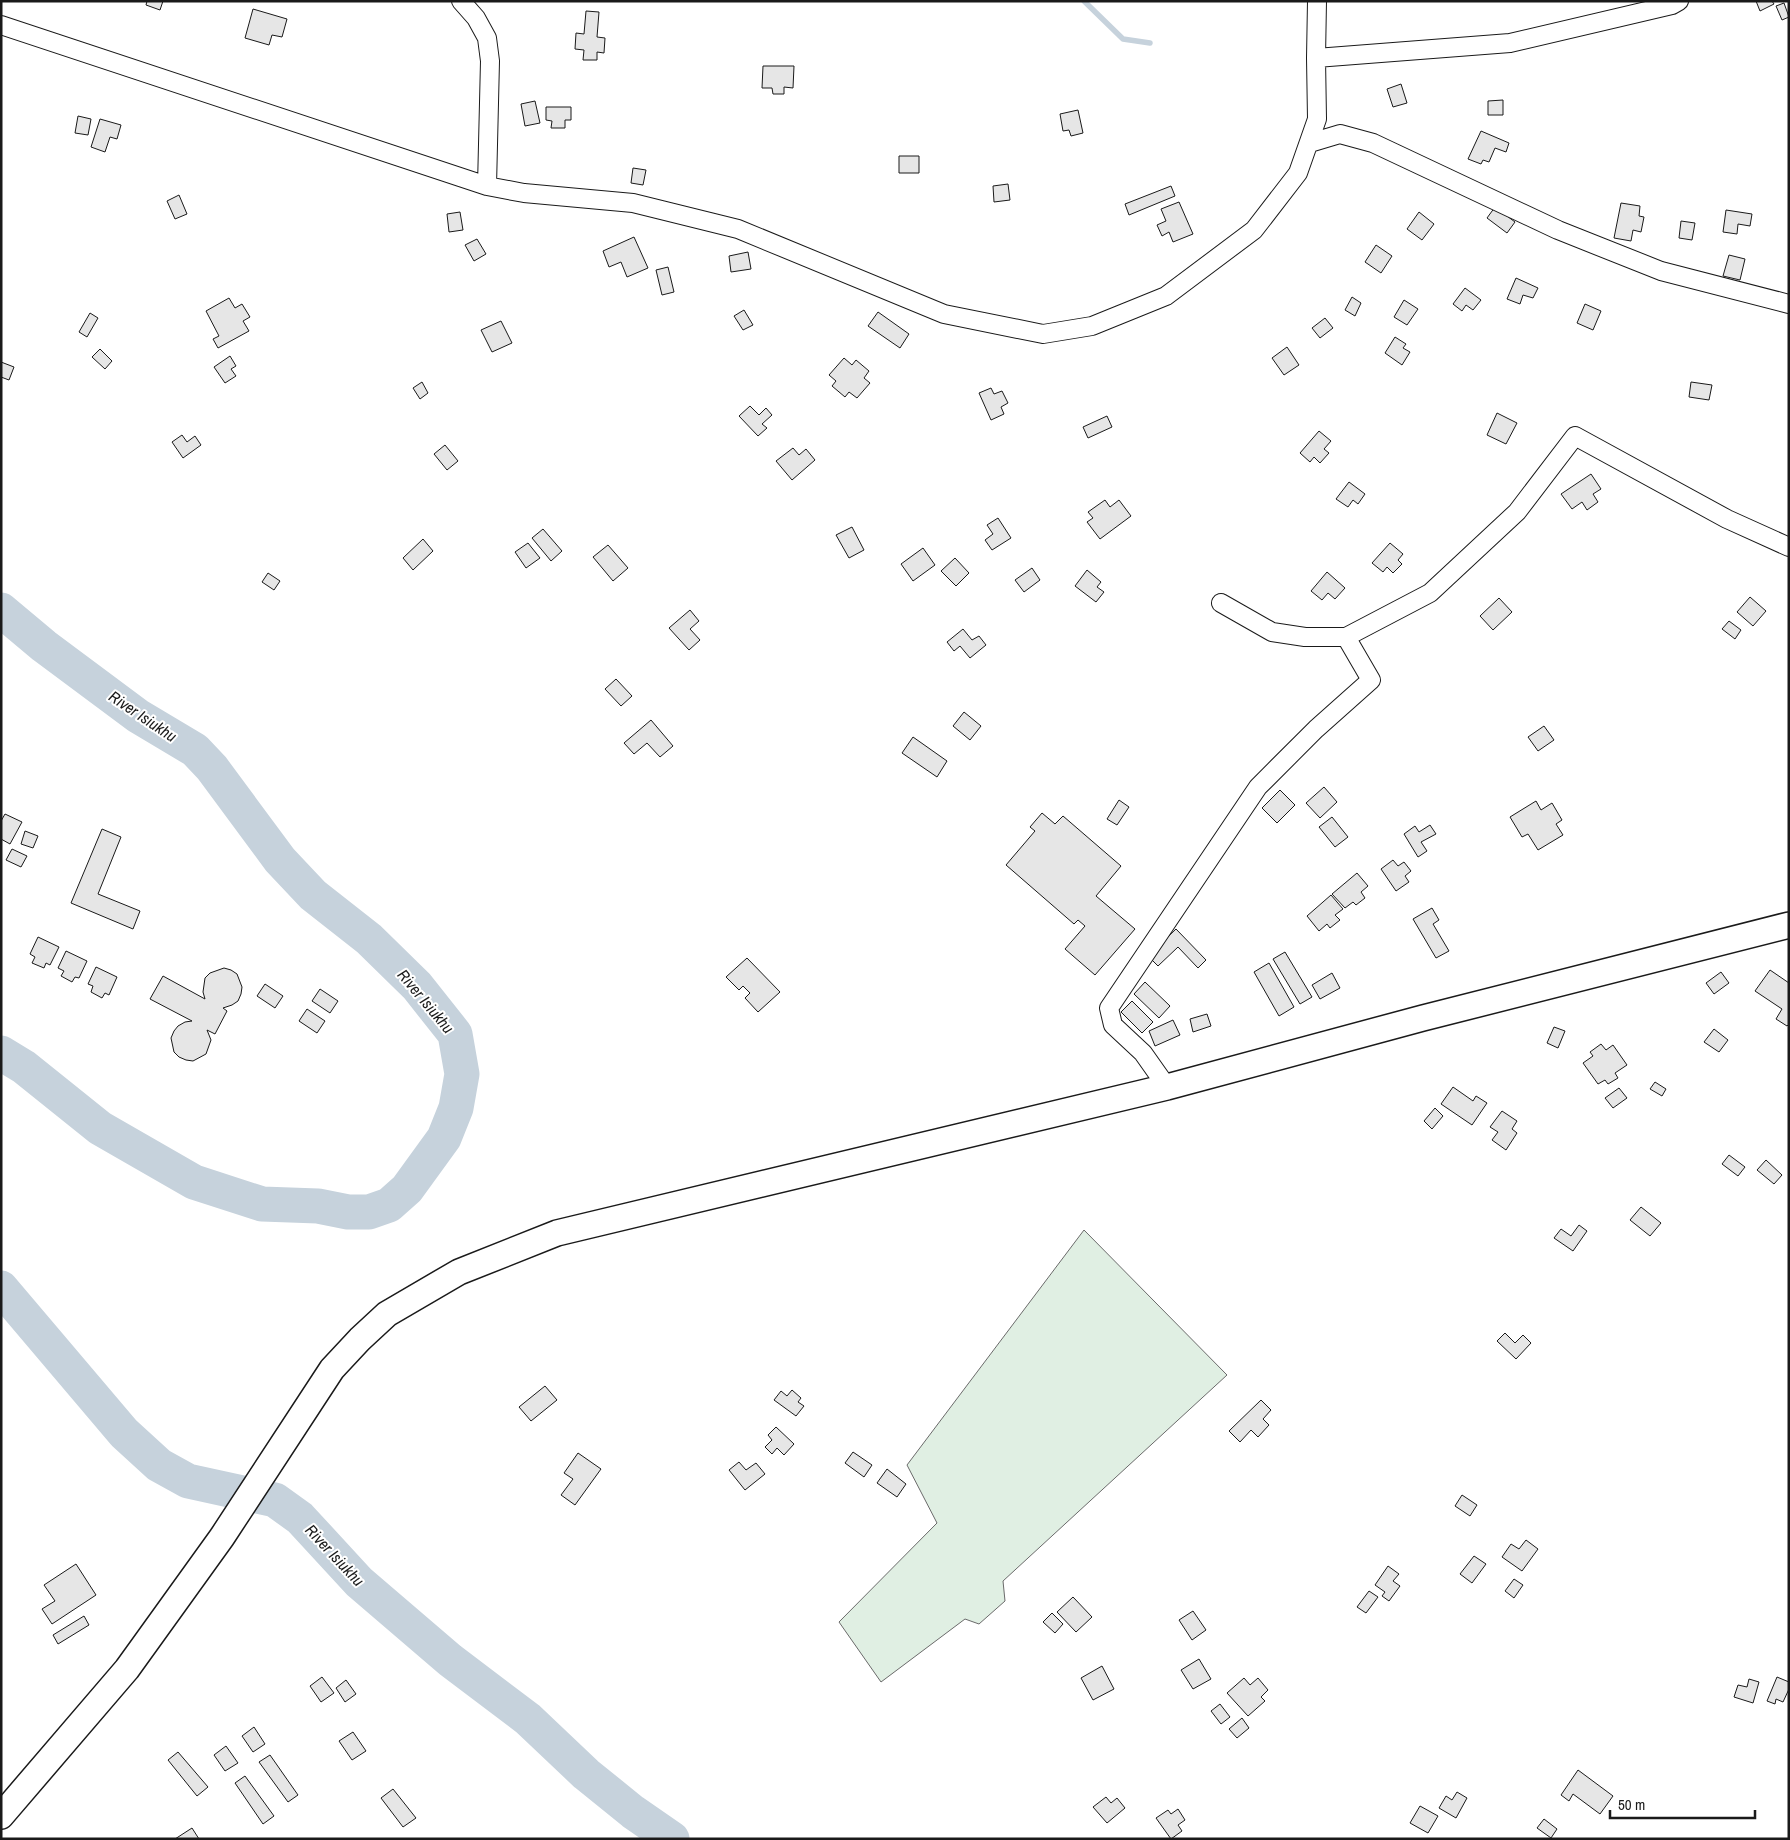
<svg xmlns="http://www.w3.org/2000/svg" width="1790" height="1840" font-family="'Archivo Narrow',sans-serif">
  <rect width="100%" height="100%" fill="#fff"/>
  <path fill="#e0efe3" stroke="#6a6a6a" d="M1084,1230l143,145 -224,206 2,20 -26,23 -14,-5 -84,63 -42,-60 98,-99 -30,-58z"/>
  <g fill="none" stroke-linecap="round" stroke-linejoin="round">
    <path stroke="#c6d2dc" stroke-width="5.5" d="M1084,1l39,38 27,4"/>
    <path stroke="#c6d2dc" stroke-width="35" d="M1,610l43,36 94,70 57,34 17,18 68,92 33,35 56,44 48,47 38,48 7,40 -6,34 -12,30 -37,51 -18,16 -20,7h-21l-30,-6 -56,-2 -68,-22 -94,-54 -76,-61 -23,-14
      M1,1288l123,145 35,32 29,16 87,19 25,18 59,64 91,78 78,59 58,55 47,38 39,27"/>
  </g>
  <path fill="#e6e6e6" stroke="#1a1a1a" d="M147,1h16l-3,9 -14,-5z
    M1756,1h16l2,3 -14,7z
    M1784,3l5,14 -7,3 -6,-14z
    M253,9l34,10 -5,18 -10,-2 -3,10 -24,-7z
    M586,11l13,1 -2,25 8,1 -1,15 -7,-1v8h-14l1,-10 -9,-1 1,-16 8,1z
    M763,66h31l-1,22 -9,-1v7h-11l-1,-6h-10z
    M1401,84l6,19 -14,4 -6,-18z
    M1503,100v15h-15v-14z
    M535,101l5,22 -15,3 -4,-22z
    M546,107h25v13h-6v8h-14l1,-7 -6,-1z
    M1078,110l5,23 -12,3 -2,-6 -6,1 -3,-17z
    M78,116l13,3 -3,16 -13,-2z
    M100,119l21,6 -4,14 -7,-2 -5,15 -14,-5z
    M1481,131l28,12 -3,9 -11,-4 -6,14 -6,-2 -2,4 -13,-5z
    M899,156h20v17h-20z
    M633,168l13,2 -3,15 -12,-2z
    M1008,184l2,16 -16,2 -1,-16z
    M1171,186l4,10 -46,19 -4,-11z
    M179,195l8,19 -12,5 -8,-18z
    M1179,202l14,32 -20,8 -4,-10 -7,4 -5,-11 9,-4 -5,-12z
    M1621,203l19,3 -1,10 5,1 -3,15 -8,-2 -2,11 -17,-3z
    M1495,207l20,15 -8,11 -20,-15z
    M1726,210l26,4 -2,12 -12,-2 -1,10 -14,-2z
    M460,212l3,18 -14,2 -2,-18z
    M1419,212l15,12 -12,16 -15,-11z
    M1681,221l14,2 -3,17 -13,-2z
    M634,237l14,31 -21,9 -6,-15 -12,5 -6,-16z
    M477,239l9,15 -12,7 -9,-16z
    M1376,245l16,11 -11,17 -16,-11z
    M748,252l3,17 -20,3 -2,-16z
    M1729,255l16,4 -5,21 -17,-4z
    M668,267l6,25 -12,3 -6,-25z
    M1516,278l22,10 -5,10 -10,-3 -3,9 -13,-5z
    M1465,288l16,12 -8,10 -7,-5 -4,6 -9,-7z
    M1352,297l9,6 -6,13 -10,-6z
    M229,298l6,10 7,-4 8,13 -7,4 6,10 -31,17 -5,-9 6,-3 -13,-25z
    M1404,300l14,9 -11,16 -13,-8z
    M1585,304l16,7 -8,19 -16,-7z
    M744,310l9,15 -10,5 -9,-14z
    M878,312l31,22 -9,14 -32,-22z
    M90,313l8,5 -11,19 -8,-5z
    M1325,318l8,10 -13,10 -8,-10z
    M501,321l11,22 -20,9 -11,-22z
    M1395,337l11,7 -3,4 7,4 -8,13 -17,-12z
    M1287,347l12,18 -15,10 -12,-17z
    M100,349l12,12 -7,8 -13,-12z
    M230,356l6,10 -5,3 5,7 -11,7 -11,-16z
    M844,358l8,7 4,-5 13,11 -5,7 6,5 -13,15 -8,-6 -4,5 -13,-11 4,-5 -7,-6z
    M1,362l13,5 -5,13 -8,-3z
    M422,382l6,11 -8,6 -7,-11z
    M1691,382l21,3 -3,15 -20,-3z
    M991,388l3,6 8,-3 6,12 -7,4 3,7 -13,6 -12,-27z
    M750,406l9,9 7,-7 6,7 -10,9 5,4 -9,8 -19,-20z
    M1497,413l20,10 -11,21 -19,-9z
    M1107,416l5,11 -24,11 -5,-11z
    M1319,431l12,10 -7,8 5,4 -9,10 -6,-6 -4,5 -10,-9z
    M182,435l5,7 8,-6 6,9 -18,13 -11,-16z
    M445,445l13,16 -11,9 -13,-16z
    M793,448l6,7 7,-6 9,11 -23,20 -16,-19z
    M1591,474l10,15 -8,5 5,8 -11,8 -5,-8 -10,7 -11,-15z
    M1349,482l16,12 -7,10 -5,-4 -5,7 -12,-8z
    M1105,500l5,7 9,-7 12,16 -31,23 -13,-17 6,-4 -5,-6z
    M998,518l13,20 -19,12 -7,-10 8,-6 -6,-9z
    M852,527l12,23 -15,8 -13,-23z
    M543,529l19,22 -11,10 -19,-23z
    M423,539l10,12 -20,19 -10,-12z
    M528,543l12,15 -14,10 -11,-16z
    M1390,543l13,11 -5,6 4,4 -9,9 -6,-6 -4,5 -11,-9z
    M608,545l20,23 -15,13 -20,-24z
    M923,548l12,17 -22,16 -12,-17z
    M955,558l14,15 -13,13 -15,-15z
    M1032,568l8,12 -16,12 -9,-12z
    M1087,570l14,12 -4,5 7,5 -8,10 -21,-16z
    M1327,572l18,16 -10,11 -7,-6 -6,7 -11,-9z
    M268,573l12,8 -6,9 -12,-8z
    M1750,597l16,14 -13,15 -16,-14z
    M1499,598l13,14 -19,18 -13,-14z
    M690,610l9,11 -9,8 10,11 -11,10 -20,-22z
    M1729,621l12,9 -6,9 -13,-10z
    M963,629l9,11 7,-4 7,9 -16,13 -10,-12 -6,5 -7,-9z
    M616,679l16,17 -11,10 -16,-17z
    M964,712l17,14 -11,14 -17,-14z
    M651,720l22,26 -13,11 -13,-14 -13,11 -10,-11z
    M1544,726l10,14 -16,11 -10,-14z
    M913,737l34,24 -10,16 -35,-24z
    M1324,787l13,15 -17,16 -14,-15z
    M1280,790l15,15 -18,18 -15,-15z
    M1119,800l10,7 -12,18 -10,-6z
    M1536,801l5,9 11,-7 10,17 -6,4 7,11 -25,15 -10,-16 -6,3 -12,-20z
    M1042,813l13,11 8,-8 58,50 -25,30 39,33 -40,46 -30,-26 20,-23 -7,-6 -4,4 -68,-59 29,-34 -5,-4z
    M5,814l17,8 -12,22 -9,-5v-18z
    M1332,817l16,20 -13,10 -16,-20z
    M1430,825l6,9 -15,8 6,9 -9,6 -14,-23 11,-8 4,6z
    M102,829l19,8 -23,57 42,17 -7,18 -62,-26z
    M25,831l13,5 -5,12 -12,-4z
    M12,849l15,7 -6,11 -15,-7z
    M1393,860l5,6 6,-4 7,9 -6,5 4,6 -13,9 -15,-22z
    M1357,873l11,13 -7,6 4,6 -9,7 -3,-3 -8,6 -13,-14z
    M1331,895l12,14 -8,6 5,5 -10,8 -3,-4 -8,7 -12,-15z
    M1432,908l7,12 -6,4 16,27 -13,7 -23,-39z
    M1176,929l30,31 -8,8 -20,-21 -20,19 -10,-10z
    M38,937l21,10 -9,18 -4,-2 -2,5 -12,-5 3,-6 -5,-3z
    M66,951l21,10 -8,17 -4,-1 -3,5 -11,-6 3,-5 -6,-3z
    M1285,952l27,45 -12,7 -27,-45z
    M747,958l33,34 -22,20 -13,-14 5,-5 -7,-7 -4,4 -13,-13z
    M1269,963l25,44 -15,9 -25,-44z
    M96,967l21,10 -8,18 -4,-2 -3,5 -11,-6 2,-6 -5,-2z
    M224,968l7,2 6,4 5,13 -1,7 -3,7 -6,4 -9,3 4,3 -12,23 -8,-4 4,10 -5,14 -13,7 -7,-1 -7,-3 -5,-5 -3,-14 3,-7 4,-5 7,-4 7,-1 -42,-22 13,-23 42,23 -2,-7 2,-14 5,-5z
    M1770,970l19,13v41l-2,2 -11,-7 6,-10 -27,-18z
    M1721,972l8,11 -15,11 -8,-11z
    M1332,973l8,15 -20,11 -8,-14z
    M1145,982l25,24 -11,12 -25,-24z
    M265,984l18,12 -8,12 -18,-12z
    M320,989l18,12 -8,12 -18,-12z
    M1132,1001l21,21 -11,11 -21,-21z
    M307,1009l18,12 -8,12 -18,-12z
    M1207,1014l4,12 -18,6 -3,-13z
    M1173,1020l7,15 -25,11 -6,-15z
    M1554,1027l11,4 -7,17 -11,-5z
    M1714,1029l14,11 -9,12 -15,-10z
    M1601,1044l5,6 7,-5 14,20 -12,8 3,5 -10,6 -3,-4 -7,4 -15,-21 10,-7 -3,-4z
    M1655,1082l11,7 -4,7 -12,-7z
    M1453,1087l20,14 3,-5 11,7 -15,22 -31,-21z
    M1619,1088l8,10 -14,10 -8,-10z
    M1435,1108l8,8 -11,13 -8,-8z
    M1502,1111l15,10 -5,8 5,4 -11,17 -14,-10 6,-8 -8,-5z
    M1729,1155l16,12 -7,9 -16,-12z
    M1766,1160l16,15 -8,9 -17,-14z
    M1641,1207l20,16 -11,13 -20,-16z
    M1579,1225l8,6 -14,20 -19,-13 7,-9 10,7z
    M1505,1333l10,10 8,-8 8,8 -15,16 -19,-18z
    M545,1386l12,14 -26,21 -12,-14z
    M792,1390l9,8 -3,4 6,4 -8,10 -22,-16 7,-9 6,5z
    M1261,1400l10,10 -8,9 6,6 -11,12 -7,-7 -11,12 -11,-11z
    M776,1427l18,17 -10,11 -7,-7 -5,6 -7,-7 7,-7 -4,-5z
    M853,1452l19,13 -8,12 -19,-14z
    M578,1453l23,16 -26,36 -14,-10 12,-16 -9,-6z
    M739,1462l7,8 10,-7 9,11 -20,16 -16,-20z
    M887,1469l19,15 -9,13 -20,-14z
    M1462,1495l15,10 -7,11 -15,-10z
    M1526,1540l12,9 -16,22 -20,-14 9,-13 8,5z
    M1474,1556l12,8 -14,19 -12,-9z
    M76,1564l20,31 -44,29 -10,-15 13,-8 -11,-16z
    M1388,1566l11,8 -6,7 7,5 -11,15 -7,-5 3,-4 -10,-7z
    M1514,1579l9,6 -9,13 -9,-7z
    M1369,1591l9,6 -12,16 -9,-6z
    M1073,1597l19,20 -16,15 -19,-20z
    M1193,1611l13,19 -14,10 -13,-20z
    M1052,1613l11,11 -8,9 -12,-11z
    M84,1616l5,9 -31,19 -5,-9z
    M1199,1659l12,20 -18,10 -12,-19z
    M1102,1666l12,23 -21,11 -12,-22z
    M322,1677l12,16 -13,9 -11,-16z
    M1777,1677l12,5v7l-6,13 -7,-3 -1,5 -8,-3z
    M1244,1678l6,7 8,-7 10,12 -7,7 4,4 -17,15 -21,-23z
    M1749,1679l10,3 -6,21 -19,-6 4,-12 9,2z
    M346,1680l10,14 -11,8 -9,-14z
    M1220,1704l10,13 -9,7 -10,-13z
    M1242,1718l7,10 -12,10 -8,-9z
    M254,1727l11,17 -12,8 -11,-16z
    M353,1732l13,19 -14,9 -13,-19z
    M226,1746l12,17 -13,8 -11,-16z
    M178,1752l30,35 -11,9 -29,-36z
    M270,1755l28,40 -10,7 -29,-40z
    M1578,1770l35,26 -13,18 -27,-20 -4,7 -8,-6z
    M245,1776l29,40 -11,8 -28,-41z
    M393,1789l23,29 -13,9 -22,-29z
    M1457,1792l10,6 -11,20 -17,-10 7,-12 6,4z
    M1106,1797l5,6 6,-5 8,10 -18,15 -14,-16z
    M1420,1806l18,10 -10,17 -18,-10z
    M1178,1809l7,11 -7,5 4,6 -11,8 -15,-21 12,-8 3,4z
    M1544,1819l13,10 -6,9 -14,-10z
    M192,1828l7,11h-24z"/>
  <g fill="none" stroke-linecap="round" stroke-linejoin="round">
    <defs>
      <path id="minor" d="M461,1l15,17 11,20 3,23 -3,125
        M1,25l486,161 37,7 109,10 105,26 206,85 99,20 49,-8 74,-30 88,-66 44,-57 19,-54 -1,-61 1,-57
        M1316,58l194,-15 162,-38 7,-4
        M1310,143l30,-9 33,9 185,87 103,41 128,33
        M1221,603l51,29 33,5h41l84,-44 87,-81 58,-76 152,83 62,28
        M1167,1087l-24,-34 -30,-28 -4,-17 149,-221 58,-58 55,-49 -25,-43"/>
      <path id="secondary" d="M1,1816l126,-147 95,-132 110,-168 28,-30 27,-25 72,-42 98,-39 610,-146 256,-69 366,-93"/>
    </defs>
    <use href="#minor" stroke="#1a1a1a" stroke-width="20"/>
    <use href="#secondary" stroke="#1a1a1a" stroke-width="28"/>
    <use href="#minor" stroke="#fff" stroke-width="18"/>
    <use href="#secondary" stroke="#fff" stroke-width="25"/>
  </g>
  <g text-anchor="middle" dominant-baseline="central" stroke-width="4" stroke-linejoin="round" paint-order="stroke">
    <g font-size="16" font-style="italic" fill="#1a1a1a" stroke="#fff">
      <text transform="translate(143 716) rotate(34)">River Isiukhu</text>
      <text transform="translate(426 1001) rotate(50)">River Isiukhu</text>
      <text transform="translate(335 1555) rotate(47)">River Isiukhu</text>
    </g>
  </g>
  <rect width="1790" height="1840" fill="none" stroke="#1a1a1a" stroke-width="5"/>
  <path d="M1610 1810v8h145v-8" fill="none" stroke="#1a1a1a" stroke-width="2.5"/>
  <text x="1618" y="1810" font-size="15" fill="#1a1a1a" stroke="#ffffff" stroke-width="4" paint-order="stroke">50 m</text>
</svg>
